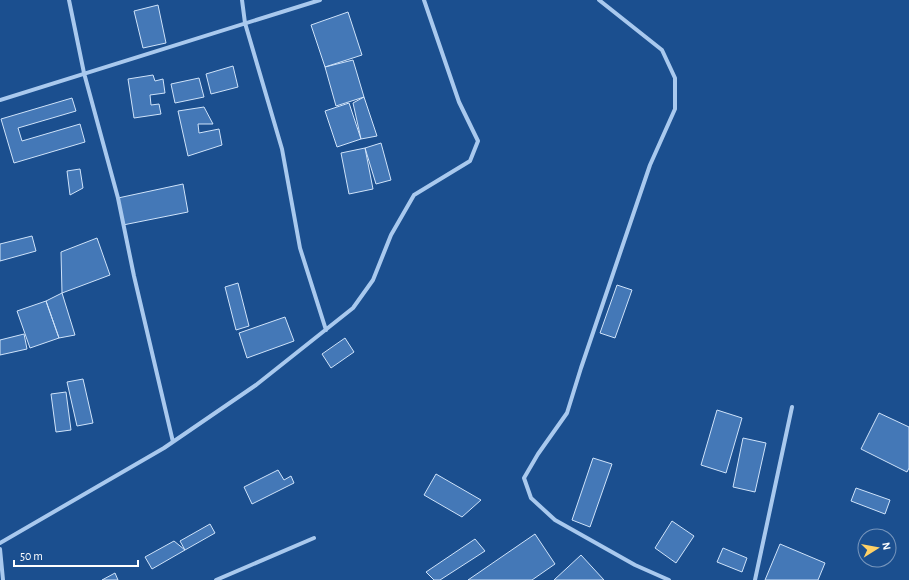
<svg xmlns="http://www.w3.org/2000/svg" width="909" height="580" font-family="'Alegreya Sans',sans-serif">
  <rect width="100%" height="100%" fill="#1b4f8f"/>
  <path fill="#4478b7" stroke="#cfe3fa" d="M158,5l8,38 -23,5 -9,-37z
    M348,12l14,43 -37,12 -14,-42z
    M353,60l11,37 -28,9 -11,-39z
    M233,66l5,21 -27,7 -5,-20z
    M153,75l2,6 8,-2 2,14 -15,2 1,10 8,-1 2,10 -27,4 -6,-39z
    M199,78l5,19 -29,6 -4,-19z
    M364,97l13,39 -16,3 -8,-36z
    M72,98l4,13 -58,17 4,13 58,-17 5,18 -71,21 -13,-44z
    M349,103l12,36 -24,8 -12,-36z
    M204,107l9,17h-15l1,9 20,-4 3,16 -34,11 -10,-45z
    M381,143l10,37 -15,4 -11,-36z
    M365,148l8,41 -24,5 -8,-41z
    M80,169l3,19 -13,7 -3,-24z
    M183,184l5,28 -65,13 -5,-27z
    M32,236l4,15 -36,10v-17z
    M97,238l13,37 -48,18 -1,-41z
    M238,283l11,43 -13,4 -11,-43z
    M617,285l15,5 -17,48 -15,-5z
    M62,293l13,42 -16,3 -13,-37z
    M46,301l13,37 -29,10 -13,-37z
    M285,317l9,24 -47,17 -8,-25z
    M24,334l3,15 -27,6v-15z
    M345,338l9,14 -23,16 -9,-14z
    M83,379l10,44 -16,3 -10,-44z
    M66,392l5,38 -15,2 -5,-38z
    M717,410l25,8 -16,55 -25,-8z
    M879,413l30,14v41l-2,4 -46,-23z
    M743,438l23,5 -11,49 -22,-5z
    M593,458l19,6 -22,63 -18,-7z
    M278,470l6,10 7,-4 3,7 -42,21 -8,-17z
    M436,474l45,26 -19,17 -38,-22z
    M856,488l34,12 -5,14 -34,-13z
    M672,521l22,15 -18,27 -21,-15z
    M210,524l5,9 -30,17 -5,-9z
    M535,534l20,30 -23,16h-64z
    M475,539l10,12 -45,29h-6l-8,-8z
    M174,541l11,9 -33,19 -7,-12z
    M780,544l45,19 -7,17h-53z
    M723,548l24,10 -5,14 -25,-10z
    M581,555l23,25h-50z
    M115,573l3,7h-16z"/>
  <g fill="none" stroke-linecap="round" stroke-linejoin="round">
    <path stroke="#a9c9ee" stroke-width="4" d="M69,0l15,73 34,125 16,78 39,166
      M242,0l3,23 37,126 18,99 26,82
      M599,0l63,50 13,28v31l-25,56 -69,203 -14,45 -29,41 -14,24 7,20 24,22 80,45 34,15
      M0,100l320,-100
      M0,543l164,-95 92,-63 97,-77 20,-28 18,-45 23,-40 56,-34 8,-20 -19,-39 -35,-102
      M0,549l3,31
      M216,580l98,-42
      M755,580l37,-173"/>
  </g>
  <g transform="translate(877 548) rotate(79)"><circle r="19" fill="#1b4f8f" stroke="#7695bc"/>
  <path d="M0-3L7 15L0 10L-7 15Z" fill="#ffd166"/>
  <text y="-6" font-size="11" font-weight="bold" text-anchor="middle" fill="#ffffff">N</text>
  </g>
  <path d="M14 560v6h124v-6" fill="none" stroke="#ffffff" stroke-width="2"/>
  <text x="20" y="560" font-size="12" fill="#ffffff" stroke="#1b4f8f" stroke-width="3" paint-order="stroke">50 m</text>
</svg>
